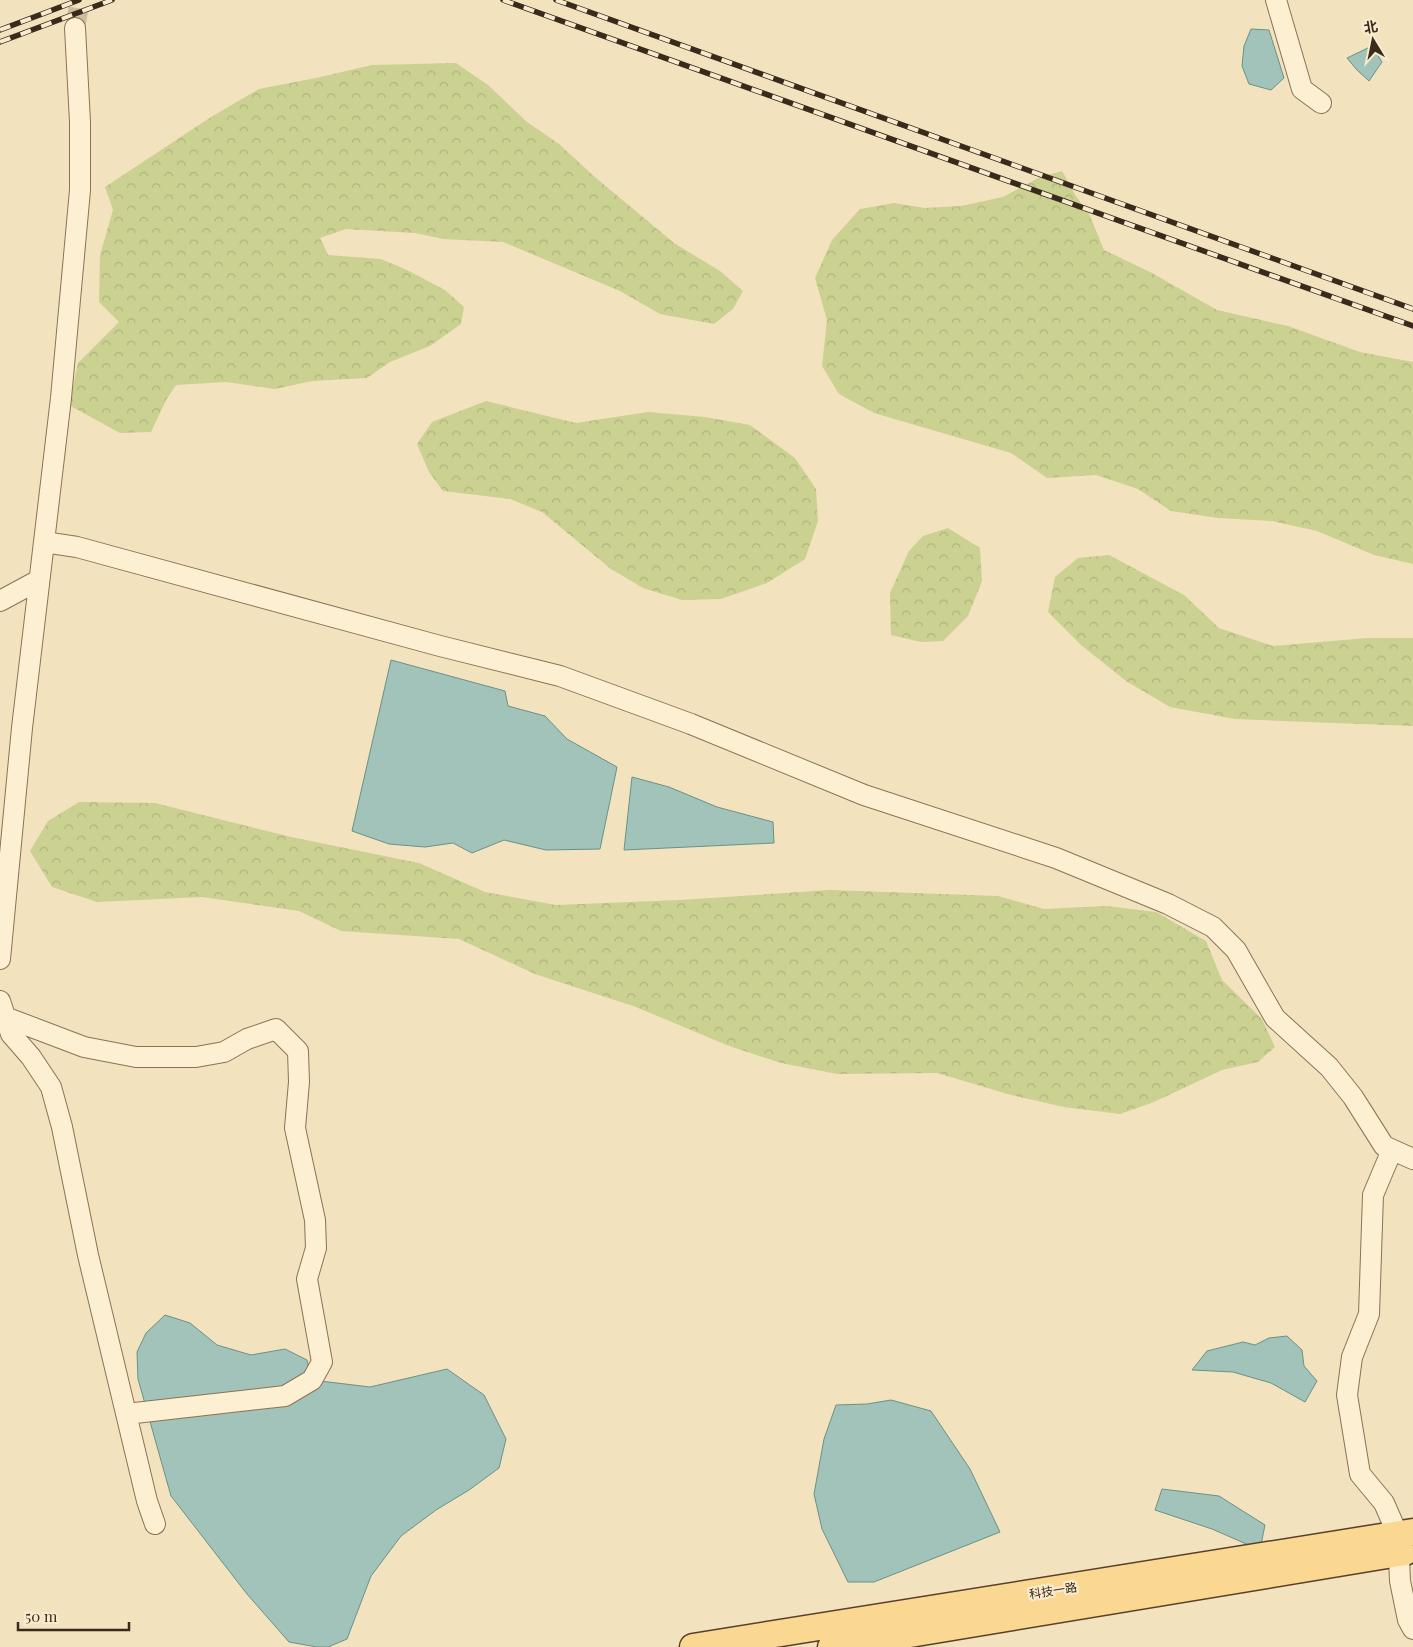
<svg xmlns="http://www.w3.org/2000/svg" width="1413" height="1647" font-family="'Playfair Display','Noto Sans SC',serif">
  <defs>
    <pattern id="forest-crowns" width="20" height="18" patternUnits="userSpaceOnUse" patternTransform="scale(1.25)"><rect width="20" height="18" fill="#cbd191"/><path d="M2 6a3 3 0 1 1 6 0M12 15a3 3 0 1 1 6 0" fill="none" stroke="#afb47c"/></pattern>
  </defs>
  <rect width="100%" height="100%" fill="#f2e2be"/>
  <path fill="url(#forest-crowns)" d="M456,63l32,22 39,37 32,22 37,34 78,65 46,28 23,20 -10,18 -19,15 -54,-10 -40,-23 -117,-49 -60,-3 -28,-6 -69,-4 -26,9 8,17 53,4 26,11 38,20 19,17 -3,17 -31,22 -40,16 -23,16 -55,3 -37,8 -49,-7 -50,3 -10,15 -15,32 -31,1 -51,-28 9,-42 41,-41 -20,-20 1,-47 13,-45 -8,-23 106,-70 48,-28 57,-11 56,-13z
    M1062,171l14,25 14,20 14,34 48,23 65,37 71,16 72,26 53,10v202l-39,-9 -57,-24 -45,-10 -54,-3 -47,-7 -33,-22 -42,-14 -49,3 -36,-25 -137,-40 -35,-19 -17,-28 5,-46 -12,-42 17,-38 28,-31 34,-6 31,5 36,-2 42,-9 37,-20z
    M486,401l90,22 72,-11 57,5 45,8 45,33 21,31 2,32 -13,38 -38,24 -46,16 -39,1 -39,-12 -32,-19 -69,-57 -32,-13 -67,-8 -14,-19 -12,-28 15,-22z
    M948,528l32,20 2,33 -14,35 -25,25 -22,1 -30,-7 -1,-42 19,-42 14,-15z
    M1109,555l75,40 35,33 54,18 94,-8h46v88l-178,-7 -65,-12 -44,-26 -45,-36 -33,-33 7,-35 23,-19z
    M79,802l76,1 136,34 128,26 66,29 71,13 124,-5 150,-10 168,6 46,13 62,-3 50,6 50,29 16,39 40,39 13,28 -17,15 -36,8 -68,32 -34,12 -56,-7 -53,-12 -74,-22 -100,1 -56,-11 -52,-17 -93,-39 -101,-33 -76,-35 -118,-8 -42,-20 -97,-14 -105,5 -45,-15 -22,-36 18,-30z"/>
  <path fill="#a2c3b9" stroke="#689287" d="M1251,29l18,1 15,48 -13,12 -22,-6 -7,-18 2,-20z
    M1372,46l10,16 -13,19 -12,-11 -10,-12z
    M391,660l114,31 3,15 37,10 22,23 50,28 -17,82 -54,1 -42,-10 -32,13 -19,-10 -28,4 -36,-3 -37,-13z
    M632,777l37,10 48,20 56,15 1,21 -150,7z
    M165,1315l25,8 27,22 34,10 34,-6 22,11 5,20 58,7 77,-18 37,26 22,44 -7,29 -30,22 -33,20 -35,26 -30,40 -24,63 -19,8h-11l-28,-5 -42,-48 -76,-98 -33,-117 -1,-27 9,-19z
    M1287,1336l15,14 2,16 13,15 -12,21 -34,-19 -38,-11 -41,-2 15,-19 36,-9 12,3 14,-7z
    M891,1400l40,11 39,58 30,63 -126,50h-26l-26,-53 -8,-35 10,-55 12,-34 31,-1z
    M1162,1489l57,7 46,29 -5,25 -48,-21 -57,-19z"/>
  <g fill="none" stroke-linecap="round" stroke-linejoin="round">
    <path stroke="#cdbd9d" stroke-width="20" stroke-dasharray="20 10" stroke-linecap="butt" d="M75,28l5,-28"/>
    <defs>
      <path id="minor" d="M1276,0l26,89 19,14
        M44,542l33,5 363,99 120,30 131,48 173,71 192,63 112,46 45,23 23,23 39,68 54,49 24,30 31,49 29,13
        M0,601l39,-21
        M0,959l22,-231 39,-330 19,-208v-68l-5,-94
        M0,1001l11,33 20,23 20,30 11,40 26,128 59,246 8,23
        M5,1017l79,30 52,10h60l28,-5 23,-13 29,-10 22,22 1,31 -4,46 20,92 1,28 -9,31 15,83 -10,18 -27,16 -159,18
        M1392,1150l-19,45 -4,119 -17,43 -5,38 13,79 24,29 14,32 2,46 8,39 5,9"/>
      <path id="major" d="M693,1647l720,-115
        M831,1647l574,-95"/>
    </defs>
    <use href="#minor" stroke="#8c7255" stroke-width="22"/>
    <use href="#major" stroke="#593f2a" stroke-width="29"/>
    <use href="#minor" stroke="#fcefd2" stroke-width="20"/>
    <use href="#major" stroke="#fad891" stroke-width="26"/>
    <defs>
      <path id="rail" d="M503,0l910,326
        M556,0l857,309
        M0,30l79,-30
        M0,42l112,-42"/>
    </defs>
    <use href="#rail" stroke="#3a2a1b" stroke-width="5.5"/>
    <use href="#rail" stroke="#f9ecce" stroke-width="4" stroke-dasharray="11" stroke-linecap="butt"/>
  </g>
  <g text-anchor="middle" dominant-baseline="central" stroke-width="4.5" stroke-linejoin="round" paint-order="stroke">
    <g font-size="12" fill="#3a2a1b" stroke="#f9ecce">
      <text transform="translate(1053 1590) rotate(-9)">科技一路</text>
    </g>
  </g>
  <g transform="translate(1373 40) rotate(350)" stroke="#f9ecce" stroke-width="4" paint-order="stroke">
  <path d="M0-4L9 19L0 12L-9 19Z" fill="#3a2a1b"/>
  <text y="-8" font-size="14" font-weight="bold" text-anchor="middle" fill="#3a2a1b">北</text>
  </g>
  <path d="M18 1622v8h111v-8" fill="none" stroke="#3a2a1b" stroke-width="2.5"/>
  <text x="25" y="1622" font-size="15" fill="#3a2a1b" stroke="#f9ecce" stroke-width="4" paint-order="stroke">50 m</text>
</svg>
